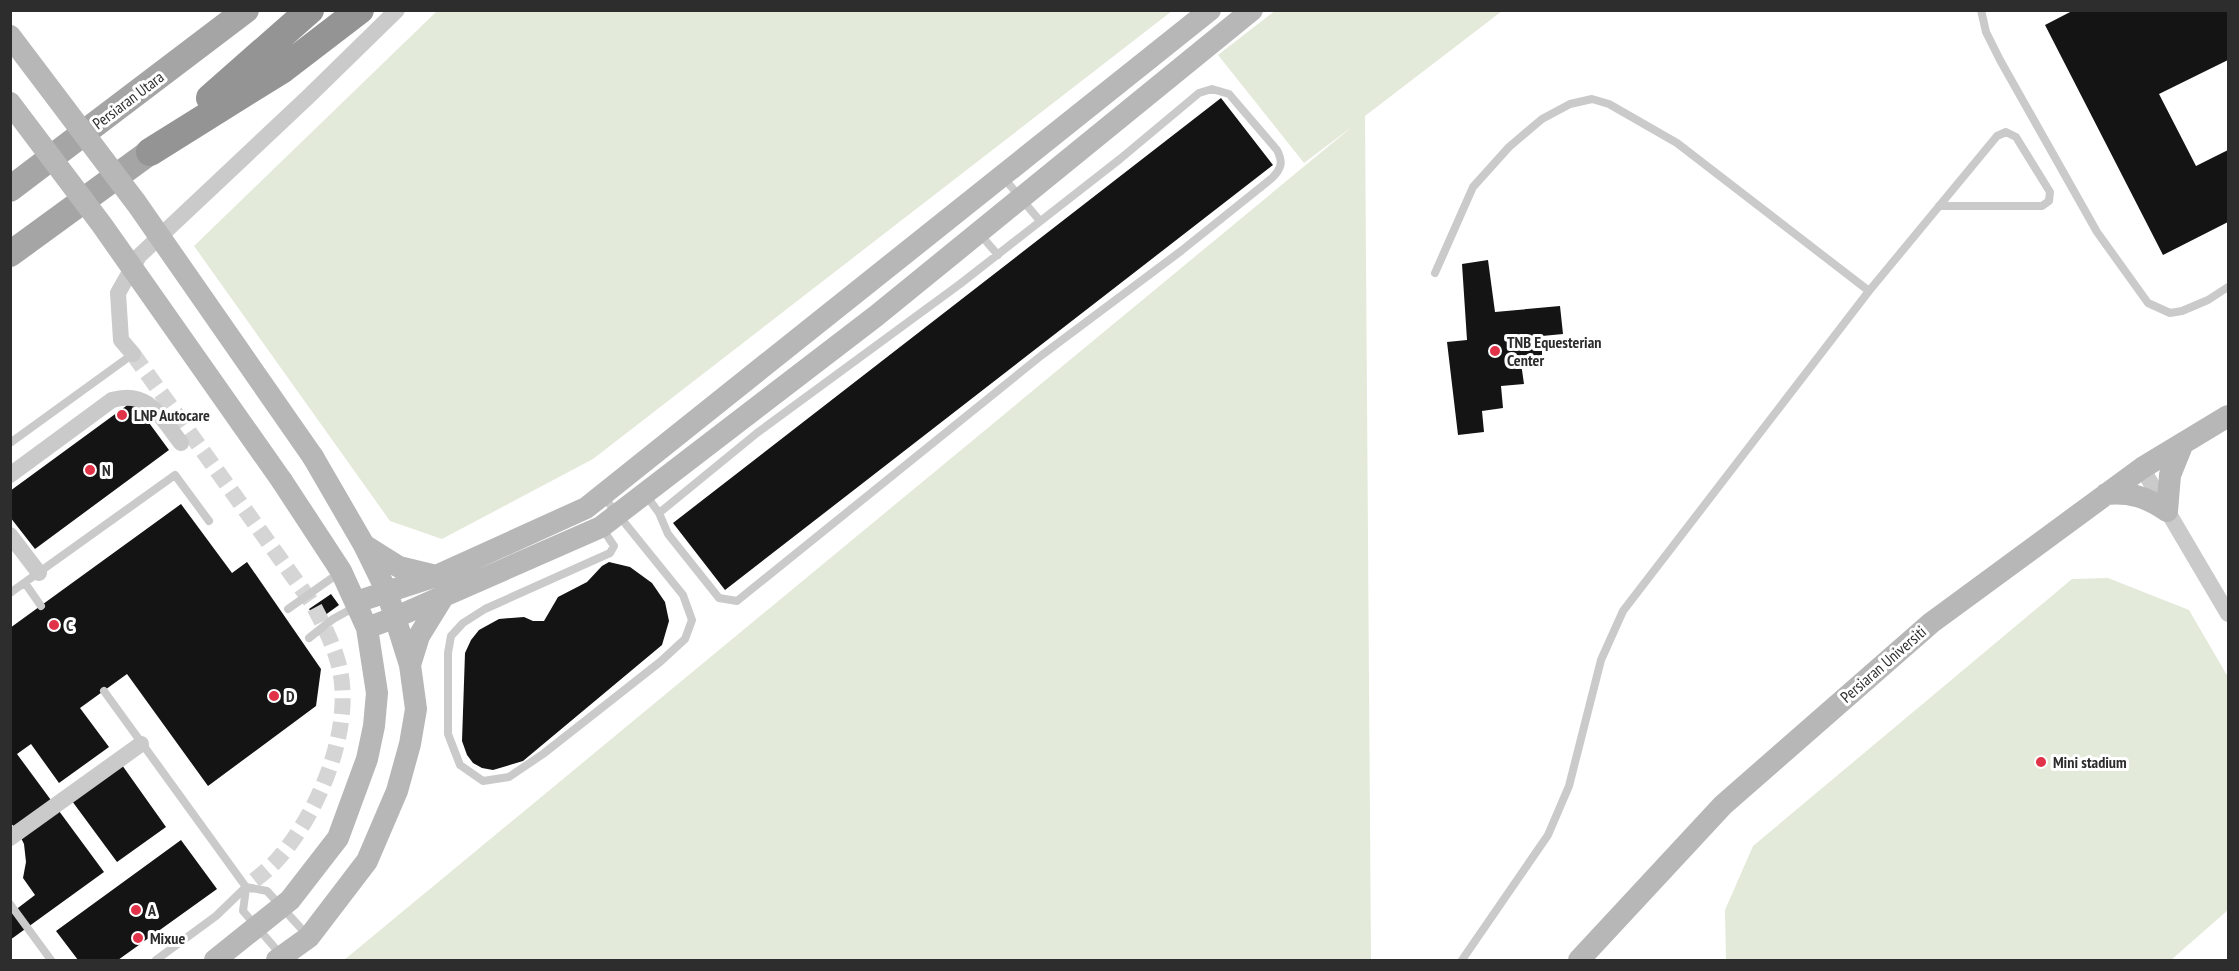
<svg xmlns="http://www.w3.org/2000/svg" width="2239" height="971" font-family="'PT Sans Narrow',sans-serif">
  <rect width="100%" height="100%" fill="#fff"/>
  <path fill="#e4eada" d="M1276,10l226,1 -137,105 6,844h-1027l1009,-834 -49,37 -86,-108z
    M437,11v-1l735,1 -579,448 -151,80 -52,-18 -196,-275z
    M2108,578l81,32 39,67v233l-57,50h-445l-1,-50 28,-64 319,-267z"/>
  <path fill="#141414" d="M2074,10h154v50l-69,34 37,72 32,-16v72l-65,33 -118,-230z
    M1221,98l52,67 -548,425 -52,-67z
    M1488,260l7,52 65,-6 3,28 -21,2v25l-21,2 3,21 -23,2 2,22 -21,3 2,21 -26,3 -11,-93 20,-2 -5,-76z
    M133,401l36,49 -134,99 -25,-32v-26z
    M181,504l51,69 15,-11 74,107 -5,37 -108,80 -81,-112 -47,34 29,39 -50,36 -28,-39 -14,10 87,118 -94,68v-26l25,-19 -12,-17 3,-16 -2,-18 -8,-16 -6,-5v-195z
    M609,562l21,5 22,16 13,19 4,19 -7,24 -139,116 -30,9 -11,-2 -9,-5 -6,-8 -5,-14 3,-88 6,-13 8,-10 20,-11 25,-2 9,4h11l14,-24 29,-15 15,-16z
    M331,594l8,11 -22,16 -8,-12z
    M122,765l44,62 -49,35 -45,-61z
    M181,840l36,49 -99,71h-40l-22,-29z"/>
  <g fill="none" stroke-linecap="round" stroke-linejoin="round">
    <path stroke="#d5d5d5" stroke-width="16" stroke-dasharray="16 8" stroke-linecap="butt" d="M133,354l179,249c10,19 20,38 26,59 18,63 -19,151 -61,198 -9,10 -21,19 -31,27"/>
    <path stroke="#cacaca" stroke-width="8" d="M1981,10l5,22 14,28 97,172 51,71 22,10 12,-2 26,-11 20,-13
      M1003,177l37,44
      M979,233l19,22
      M1435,273l38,-86 36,-40 33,-28 28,-15 22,-5 17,5 68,39 192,148
      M10,443l123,-89
      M646,495l13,18 9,21 51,64 18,3 305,-246 139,-104 91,-73c10,-10 11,-16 5,-28l-48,-56 -17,-5 -13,4 -79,66 -160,125 -203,149 -98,80
      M602,528l12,18 -4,7 -125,56 -22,14 -12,13 -3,17v81l12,31 23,16 26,-4 34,-23 117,-92 25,-23 7,-19 -9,-25 -80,-99
      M25,583l16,23
      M10,593l165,-118 34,46
      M288,609l51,-36
      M309,638l24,-19 22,-12
      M104,691l142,196 21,4 41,45
      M246,888l-3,23 39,45
      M10,904l41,56
      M156,960l60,-44 30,-29
      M1462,960l86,-125 21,-49 32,-126 22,-49 246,-320 128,-155 9,-4 10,5 34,55 -1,9 -7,5h-103"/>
    <path stroke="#cacaca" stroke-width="16" d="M133,354l-12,-14 -3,-47 21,-37 169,-159 89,-87
      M2142,468l86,146
      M10,475l102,-75c37,-11 49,18 69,43
      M10,535l29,38
      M10,838l131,-94"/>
    <path stroke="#b7b7b7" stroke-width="22" d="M2106,494c24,-2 41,3 61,17
      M2167,511l3,-36 13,-32
      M364,545l35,22 37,9
      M356,602l80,-26 150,-68 624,-498
      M367,628l29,-11 205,-90 275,-211 376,-306
      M410,665l9,-29 24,-39
      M215,960l75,-60 48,-62 29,-79 7,-33 3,-33 -10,-65 -26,-57 -59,-90
      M277,960l32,-23 58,-76 30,-70 13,-47 6,-35 -6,-44 -23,-73 -23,-47 -51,-88
      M1579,960l144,-155 208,-182 211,-155 86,-52"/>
    <path stroke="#a5a5a5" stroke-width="26" d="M10,189l236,-179
      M10,254l140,-102"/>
    <path stroke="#949494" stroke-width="28" d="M210,98l100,-88
      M150,152l133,-83 77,-59"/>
    <path stroke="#b7b7b7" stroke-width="22" d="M10,36l127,168 176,253
      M10,103l92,122 180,256"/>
  </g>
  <g fill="#e03248" stroke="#fff" stroke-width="2">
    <circle cx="1495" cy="351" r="6"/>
    <circle cx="122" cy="415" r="6"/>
    <circle cx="90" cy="470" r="6"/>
    <circle cx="54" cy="625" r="6"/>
    <circle cx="274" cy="696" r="6"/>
    <circle cx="2041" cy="762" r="6"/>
    <circle cx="136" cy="910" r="6"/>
    <circle cx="138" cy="938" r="6"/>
  </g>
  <g text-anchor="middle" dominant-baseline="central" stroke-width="6" stroke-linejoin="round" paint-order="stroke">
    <g font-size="16" fill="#2d2d2d" stroke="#fff">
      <text transform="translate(128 100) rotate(-37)">Persiaran Utara</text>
      <text transform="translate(1883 664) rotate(-41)">Persiaran Universiti</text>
    </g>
    <g font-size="16" font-weight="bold" fill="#2d2d2d" stroke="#fff" text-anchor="start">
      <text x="1507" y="342">TNB Equesterian<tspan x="1507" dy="18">Center</tspan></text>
      <text x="134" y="415">LNP Autocare</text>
      <text x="102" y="470">N</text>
      <text x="66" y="625">C</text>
      <text x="286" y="696">D</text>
      <text x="2053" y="762">Mini stadium</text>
      <text x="148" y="910">A</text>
      <text x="150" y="938">Mixue</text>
    </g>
  </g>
  <rect width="2239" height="971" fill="none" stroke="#2d2d2d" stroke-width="24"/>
</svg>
